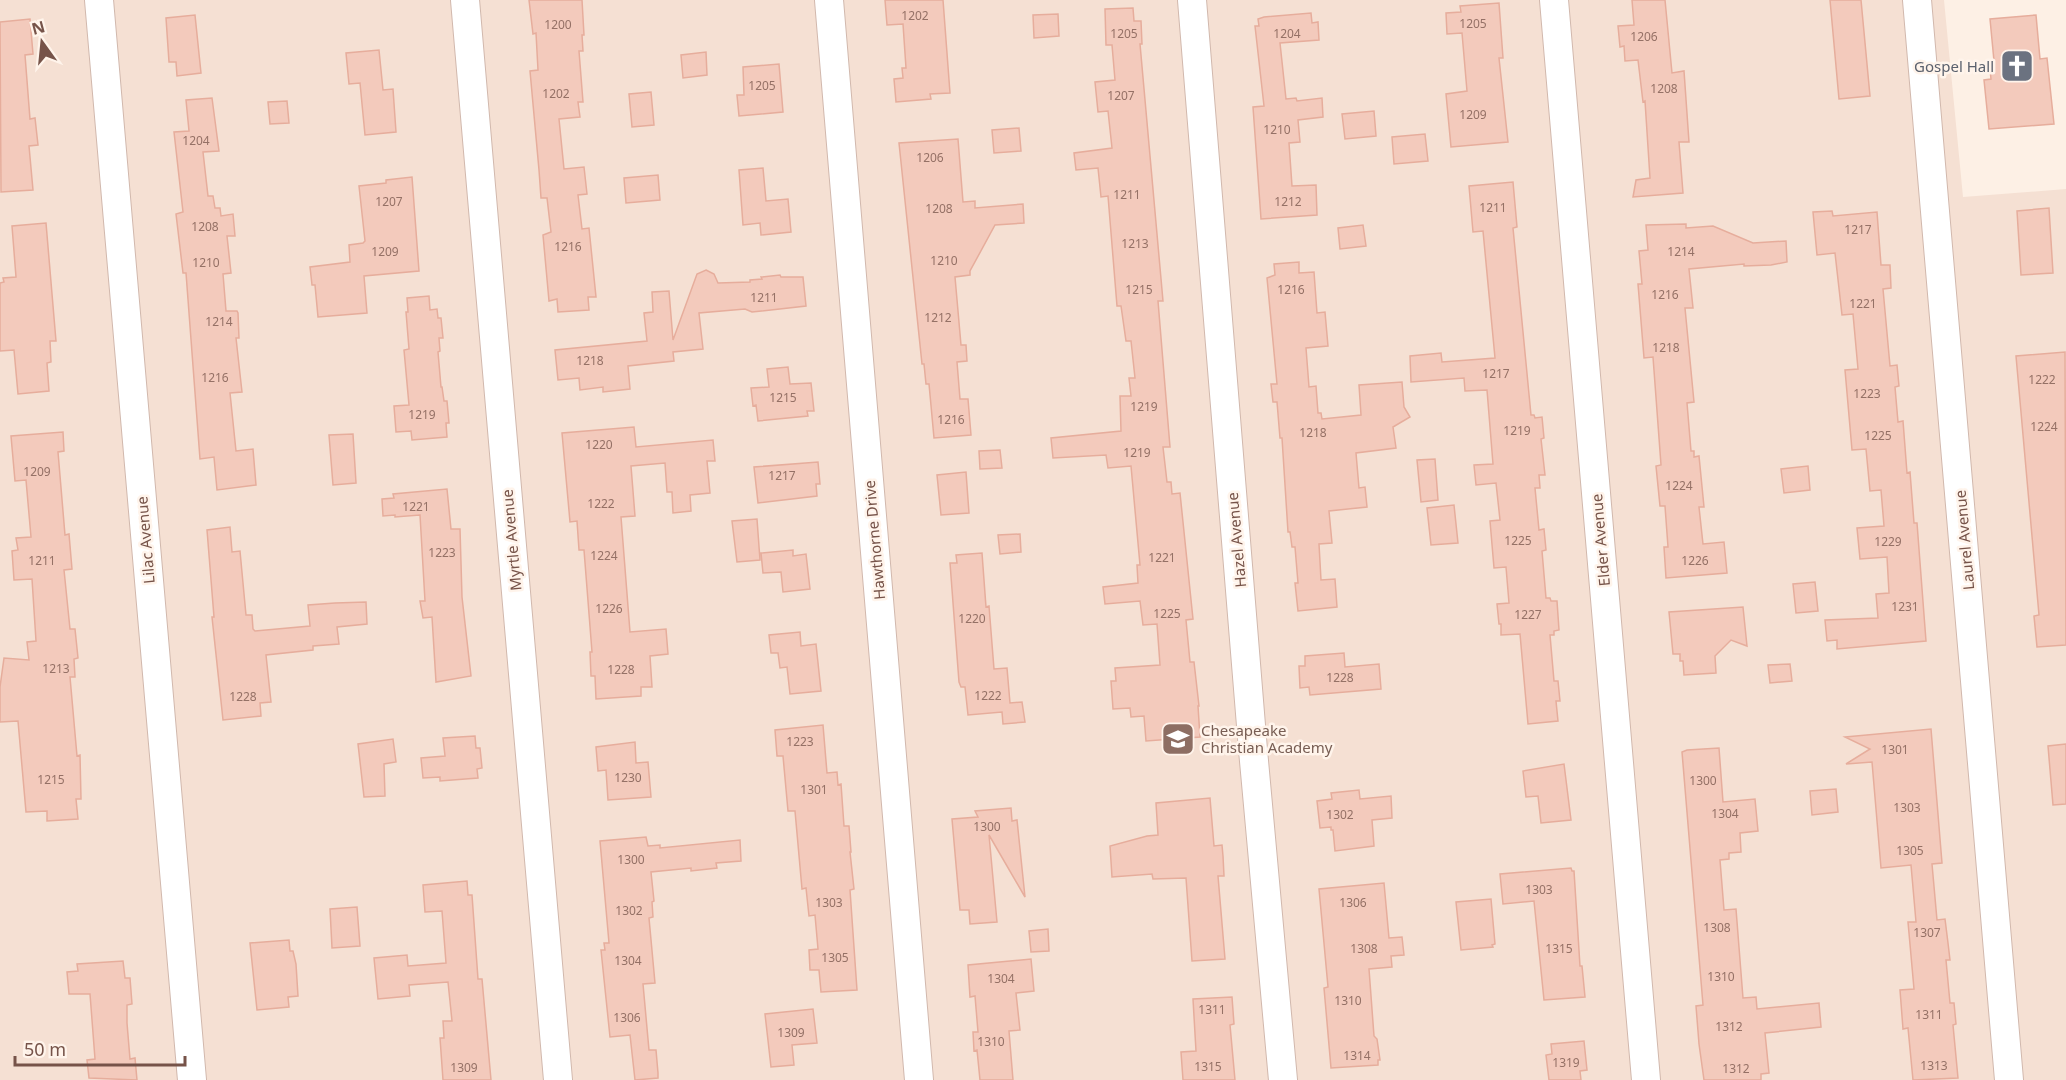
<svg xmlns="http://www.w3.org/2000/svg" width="2066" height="1080" font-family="'Noto Sans',sans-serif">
  <rect width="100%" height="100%" fill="#fdf0e5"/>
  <path fill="#f5e0d3" d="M0,0h1944l19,197 103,-8v891h-2066z"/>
  <path fill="#f3cabc" stroke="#e6ad9c" stroke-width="1.5" d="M529,0h53l2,35h-2l1,16h-4l4,51h-5l2,15 -21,2 5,50 20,-2 3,27 -9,1 4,34 7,-1 7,69h-8l1,13 -31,2 -1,-13 -8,2 -6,-66 8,-3 -4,-34h-6l-2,-28 -9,-99 8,-1 -2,-37 -3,1z
    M885,0h58l7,93 -20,1 1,5 -35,3 -2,-23 9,-1 -1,-10h4l-3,-44 -16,1z
    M1632,0h33l7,73 12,-2 5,71h-10l4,51 -50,4 3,-17 14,-2 -5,-77 -2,1 -5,-42 -13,1 -1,-15 -4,1 -2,-21 16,-1z
    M1830,0h31l9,96 -31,3z
    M1499,3l4,55h-4l9,84 -57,5 -5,-53 21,-3 -5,-58 -15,1 -1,-21 15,-1 -1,-6z
    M1133,8l1,13h7l1,23h-2l23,257h-5l12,146h-7l4,35h4l1,12 8,-1 13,126 -7,1 4,42h4l5,44h-1l2,31 -54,4 -2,-25 -13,1 -1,-9 -17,1 -2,-28h5l-1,-13 45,-3 -3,-41 -14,1 -3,-24 -35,3 -2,-17 35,-4 -1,-18h3l-9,-99 -23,2 -2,-13 -53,3 -2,-20 70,-7 -1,-35h11l-2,-18h6l-4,-37h-5l-5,-35h-4l-9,-110 -7,1 -3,-29 -22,2 -2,-17 38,-5 -4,-37 -10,1 -3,-30 20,-2 -3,-35h-6l-1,-36z
    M1311,13l1,10 6,-1 1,18 -39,3 6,56 10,-1 1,3 25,-3 1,19 -25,3 2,22 -11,1 3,43 24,-1 1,30 -56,4 -8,-112 11,-1 -9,-80h4l-1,-7 6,-2z
    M1058,14l1,22 -25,2 -1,-23z
    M195,15l6,58 -24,3 -1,-14h-7l-3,-44z
    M2036,15l4,44 7,-1 7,66 -65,5 -5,-49 7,-1 -2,-18h5l-4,-42z
    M30,19l3,35 -8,1 5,64 5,-1 3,27 -9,1 4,44 -32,2 -1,-170z
    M379,50l4,40 10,-1 3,43 -31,3 -5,-52 -11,1 -3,-31z
    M706,52l1,23 -24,3 -2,-23z
    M779,64l4,48 -44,4 -2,-21h7l-1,-28z
    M651,92l3,33 -22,2 -3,-33z
    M212,98l7,53 -16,1 5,44h5l2,12h5l1,8 12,-2 2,22h-8l4,37 -8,1 3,37h11l1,2 1,25h-3l6,54 -12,1 6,58 17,-2 3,36 -39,5 -3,-33 -14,2 -14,-186h-3l-7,-59 7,-2 -9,-80 15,-1 -3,-31z
    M287,101l2,22 -19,1 -2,-22z
    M1374,111l2,25 -31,3 -3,-25z
    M1019,128l2,23 -27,2 -2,-23z
    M1425,134l3,27 -34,3 -2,-27z
    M958,139l5,63 12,-1v7l48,-4 1,19 -29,2 -25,46v4l-15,2 6,68h5l1,16 -10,1 3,37h8l3,36 -37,3 -5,-54h-3l-2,-20h-2l-23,-221z
    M763,168l3,33 22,-2 3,33 -30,3 -1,-12 -17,2 -4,-55z
    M658,175l2,25 -34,3 -2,-25z
    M412,177l7,94 -55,5 3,37 -49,4 -3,-32h-3l-2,-18 40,-5 -1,-17 14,-2 2,-2 -6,-55 27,-3v-3z
    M1513,182l4,45 -4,1 18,187h3l1,3 7,-1 2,21 -3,1 4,36h-6l1,13h-5l4,42 5,-1 2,21 -4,1 4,47h4l1,3h6l2,29 -5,1v4h-4l4,46h4l2,20h-4l2,20 -30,3 -8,-90 -19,1v-11h-2l-2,-20 12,-1 -3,-36 -12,1 -4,-47 10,-1 -4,-37 -20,2 -2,-20 19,-1 -6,-74 -22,1 -1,-13 -53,4 -1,-26 31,-3 1,9 53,-4 -12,-127 -10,1 -4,-46z
    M2049,208l4,65 -32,2 -4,-64z
    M1832,211l1,5 44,-4 4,53h9l1,23 -8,1 7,77 7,-1 2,21 -4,1 3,35 5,-1 4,52 3,-1 4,51h3l9,118 -89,8v-9l-10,1 -2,-21 53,-2 -2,-24 13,-1 -2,-36 -27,2 -3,-31 27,-2 -3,-36 -11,1 -4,-42 -14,1 -7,-80 13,-1 -5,-55 -11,1 -7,-62 -18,2 -4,-43z
    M46,223l10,118h-6l1,21 -4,1 2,28 -31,3 -4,-44 -14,1v-68l4,-1 -1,-4 13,-1 -4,-51z
    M1686,224v4l27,-2 40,17 33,-2 1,21 -16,3 -27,1v-2l-55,5 4,39h-8l9,94 -7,1 4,48h3v6l5,-1 5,51h-5l4,37 21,-2 3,31 -61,5 -2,-31h4l-3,-41h-5l-4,-40 5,-1 -8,-108 -9,1 -6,-74h4l-3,-33 9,-1 -2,-25z
    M1363,225l3,21 -26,3 -2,-21z
    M1299,262v11l15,-1 3,41 8,-1 3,34 -22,2 3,39 7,-1 2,27h3l1,6 39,-4 -2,-30 43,-3 2,25 6,10 -17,10 3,21 -40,5 3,35 6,-1 2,20 -38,4 3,32 -13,1 2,36 14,-1 2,28 -39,4 -3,-28h3l-3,-36h-3l-2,-15h-2l-6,-94h-2l-3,-36h-4l-2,-18h6l-10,-106 8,-3 -1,-11z
    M706,270l8,4 4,9 32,-1v-2l12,-1 -1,-2 19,-2 1,2h22l3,29 -54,6 -7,-3 -46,4 4,36 -30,3 1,9 -46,5 2,23 -27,3v-5l-23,3 -1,-12 -21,2 -3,-30 92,-9 -3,-28 9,-1 -1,-20 17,-1 4,49 24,-66z
    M429,296l1,14 7,-1 1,9h3l2,20h-4l1,13 -2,1 3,35h1l2,14h3l2,22h-3l1,14 -35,3 -1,-9 -15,1 -2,-26 15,-1 -5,-55 5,-1 -3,-37h2l-1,-14z
    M2065,352l1,293 -29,2 -3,-31 5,-1 -23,-259z
    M788,367l2,17 21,-1 3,28h-7l1,5 -50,5 -2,-16 -3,1 -2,-18 18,-1 -2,-18z
    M634,427l2,20 77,-7 2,21h-8l3,32 -20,2 1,16 -18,2 -1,-21h-5l-2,-29 -34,3 4,50 -14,1 9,115 36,-3 2,25 -18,2 2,31h-11v9l-45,3 -1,-23h-4l-1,-24h2l-8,-102h-5l-2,-29 -7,1 -8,-89z
    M63,432l1,19 -6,1 7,83 4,-1 3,35 -8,1 6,59h5l3,29 -4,1 1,18h-5l7,79 3,-1 1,44h-5l2,20 -31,2v-10l-21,1 -8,-91 -18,1v-35l4,-29 25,2 -2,-18 9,-1 -4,-62 -18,1 -2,-29 6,-1 -2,-12 15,-1 -5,-57 -11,1 -4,-45z
    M353,434l3,49 -23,2 -4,-50z
    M1000,450l2,18 -22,1 -1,-18z
    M1435,459l3,41 -17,2 -4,-42z
    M818,462l2,22h-4l1,12 -59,7 -4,-36z
    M1808,466l2,24 -26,3 -3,-24z
    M966,472l3,41 -28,2 -4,-40z
    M447,489l4,40h9l2,68 9,79 -35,6 -4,-65 -9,1 -3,-17h5l-5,-86 -25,2v-2l-12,1 -1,-17 12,-1 -1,-4z
    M1454,505l4,38 -27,2 -4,-37z
    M757,519l3,41 -23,2 -5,-41z
    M230,527l2,25 8,-1 6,64h6l1,14 2,2 55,-5 -2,-21 27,-2 31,-1 1,22 -30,3 2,17 -26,2v4l-47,5 5,47 -11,1 1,13 -38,4 -11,-103h2l-7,-87z
    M1020,534l1,18 -21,2 -2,-19z
    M793,550v6l13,-2 4,35 -27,3 -2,-20 -18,1 -2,-20z
    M982,553l4,54 3,-1 5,63 13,-1 3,35 12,-1 3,20 -22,2 -1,-12 -34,3 -3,-28h-4l-2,-5 -9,-119h7l-1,-8z
    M1815,582l3,29 -22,2 -3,-29z
    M1743,607l4,39 -16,-6 -16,16 1,17 -32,2 -1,-14h-3v-7h-7l-4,-42z
    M800,632l1,14 15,-2 5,47 -31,3 -3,-27 -7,1 -2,-15h-7l-2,-18z
    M1344,653l1,14 34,-3 2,25 -71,6 -1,-8 -9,1 -1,-22h6v-10z
    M1790,664l2,17 -22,2 -2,-18z
    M823,725l4,48 10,-1 1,13 3,-1 3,42h5l2,26h-1l4,37 -4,1 7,100 -36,2 -2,-22h-9l-1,-20 9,-1 -3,-34 -6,1 -3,-28 -4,1 -7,-78h-7l-5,-55h-6l-2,-26z
    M1931,729l11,134 -10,1 5,56 8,-1 3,24 2,17h-4l4,43h4l2,21 -3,1 5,53 -45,2 -5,-52 -5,1 -3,-39 14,-1 -6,-67h8l-5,-57 -30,3 -9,-106 -26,2 24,-15 -25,-12z
    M475,736l1,12h4l2,20 -5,1 1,9 -38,3v-4l-17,1 -2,-20 24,-2 -2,-18z
    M393,739l3,23 -12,2 1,32 -21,1 -6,-53z
    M635,742l1,21 12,-1 3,35 -43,3 -2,-30 -8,1 -2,-24z
    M2066,744v60l-13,1 -5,-59z
    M1719,748l4,54 32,-3 3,32 -18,2 1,19 -12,1v6l-9,1 4,50 12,-1 7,89 13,-1 1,12 62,-6 2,24 -56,6 4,40 -8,1v6h-57l-5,-36 -3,-38 7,-1 -21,-253 5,-2z
    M1564,764l7,56 -30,3 -3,-27 -12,1 -3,-26z
    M1836,789l2,23 -26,3 -2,-24z
    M1359,790l1,9 31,-3 1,22 -20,2 2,26 -39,5 -2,-21h-2v-3l-11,1 -3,-27 15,-2 -1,-6z
    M1210,798l4,48 8,-1 1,11 1,20h-6l7,83 -33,2 -6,-83 -33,1 -1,-5 -40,3 -2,-31 37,-10 11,-1 -2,-32z
    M1011,808l1,13 5,-1 8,77 -36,-62 8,87 -27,2 -1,-14h-9l-8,-91 26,-2 -3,-6z
    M646,837l2,9 12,-1v3l80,-8 1,21 -25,2 1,5 -26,3v-3l-40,4 3,29 -2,1 1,15 -4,1 6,65 -12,1 6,66h7l2,23v5l-23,2 -5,-45 -20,2 -9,-87h4l-1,-7h5l-9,-102z
    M1571,868l1,3h2l6,95h2l3,31 -41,3 -10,-99 -31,3 -3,-30z
    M467,881l1,14h4l6,84h4l9,101h-48l-3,-42h4l-1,-17h9l-4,-39 -39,3 1,11 -32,3 -4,-41 33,-3 1,11 38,-3 -4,-52 -17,1 -2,-27z
    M1384,883l5,55 13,-1 2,18 -13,1 1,11 -23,2 5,67 3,3 3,21h-2v5l-47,3 -7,-80 4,-1 -9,-98z
    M1491,899l4,45 -3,1 1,2 -32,3 -5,-48z
    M357,907l3,39 -28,2 -2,-39z
    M1048,929l1,22 -18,1 -2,-21z
    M289,940l1,11h3l3,13 2,32 -10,1 1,10 -32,3 -7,-67z
    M1031,959l3,32 -18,2 4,37 -11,1 4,49h-33l-3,-30 -3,1 -1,-19h5l-3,-36 -5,1 -2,-32z
    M123,961l2,17h5l2,26 -5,1v18l3,36 5,-1 2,22 -48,-2 -2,-18 8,-1 -5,-65h-21l-2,-22 11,-1 -1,-7z
    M1232,997l2,27 -4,1 5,55h-52l-2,-28 15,-1 -3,-52z
    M813,1009l4,34 -25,2 2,20 -23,2 -6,-53z
    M1584,1041l3,29 -7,1 1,9h-32l-3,-25 6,-1 -1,-10z"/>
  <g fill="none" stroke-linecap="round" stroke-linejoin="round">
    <defs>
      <path id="minor" d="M99,0l93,1080
        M465,0l93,1080
        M829,0l90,1080
        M1192,0l61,750 30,330
        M1554,0l92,1080
        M1917,0l92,1080"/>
    </defs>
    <use href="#minor" stroke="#d1b8ad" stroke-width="30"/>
    <use href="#minor" stroke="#fff" stroke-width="28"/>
  </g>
  <defs>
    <symbol id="church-square" viewBox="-11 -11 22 22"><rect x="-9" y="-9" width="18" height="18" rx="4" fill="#6b7280" stroke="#fff4eb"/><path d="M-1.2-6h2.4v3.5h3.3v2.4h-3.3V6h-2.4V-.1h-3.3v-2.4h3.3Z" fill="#fff"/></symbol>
    <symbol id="school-square" viewBox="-11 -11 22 22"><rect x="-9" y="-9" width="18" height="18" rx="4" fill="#8d6e63" stroke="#fff4eb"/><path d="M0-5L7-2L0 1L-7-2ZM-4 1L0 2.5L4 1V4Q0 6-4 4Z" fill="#fff"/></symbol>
  </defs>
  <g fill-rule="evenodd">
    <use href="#church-square" x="1998" y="47" width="38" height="38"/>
    <use href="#school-square" x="1159" y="720" width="38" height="38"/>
  </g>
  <g text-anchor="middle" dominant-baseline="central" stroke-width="5" stroke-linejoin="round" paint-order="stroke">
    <g font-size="12" fill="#957166">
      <text x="915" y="15">1202</text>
      <text x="1473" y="23">1205</text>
      <text x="558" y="24">1200</text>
      <text x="1124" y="33">1205</text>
      <text x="1287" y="33">1204</text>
      <text x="1644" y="36">1206</text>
      <text x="762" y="85">1205</text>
      <text x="1664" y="88">1208</text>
      <text x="556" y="93">1202</text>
      <text x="1121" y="95">1207</text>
      <text x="1473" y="114">1209</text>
      <text x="1277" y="129">1210</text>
      <text x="196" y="140">1204</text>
      <text x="930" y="157">1206</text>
      <text x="1127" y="194">1211</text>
      <text x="389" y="201">1207</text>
      <text x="1288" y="201">1212</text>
      <text x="1493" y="207">1211</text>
      <text x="939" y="208">1208</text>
      <text x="205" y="226">1208</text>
      <text x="1858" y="229">1217</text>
      <text x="1135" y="243">1213</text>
      <text x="568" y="246">1216</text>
      <text x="385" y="251">1209</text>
      <text x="1681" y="251">1214</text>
      <text x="944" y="260">1210</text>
      <text x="206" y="262">1210</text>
      <text x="1139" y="289">1215</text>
      <text x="1291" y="289">1216</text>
      <text x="1665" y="294">1216</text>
      <text x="764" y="297">1211</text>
      <text x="1863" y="303">1221</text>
      <text x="938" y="317">1212</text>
      <text x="219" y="321">1214</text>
      <text x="1666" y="347">1218</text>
      <text x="590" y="360">1218</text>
      <text x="1496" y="373">1217</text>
      <text x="215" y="377">1216</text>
      <text x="2042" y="379">1222</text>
      <text x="1867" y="393">1223</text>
      <text x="783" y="397">1215</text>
      <text x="1144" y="406">1219</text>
      <text x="422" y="414">1219</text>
      <text x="951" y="419">1216</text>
      <text x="2044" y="426">1224</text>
      <text x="1517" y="430">1219</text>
      <text x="1313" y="432">1218</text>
      <text x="1878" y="435">1225</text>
      <text x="599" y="444">1220</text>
      <text x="1137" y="452">1219</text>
      <text x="37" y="471">1209</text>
      <text x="782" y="475">1217</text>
      <text x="1679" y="485">1224</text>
      <text x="601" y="503">1222</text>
      <text x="416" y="506">1221</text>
      <text x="1518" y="540">1225</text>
      <text x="1888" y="541">1229</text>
      <text x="442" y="552">1223</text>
      <text x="604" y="555">1224</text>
      <text x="1162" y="557">1221</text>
      <text x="42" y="560">1211</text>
      <text x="1695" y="560">1226</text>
      <text x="1905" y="606">1231</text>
      <text x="609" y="608">1226</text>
      <text x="1167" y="613">1225</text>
      <text x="1528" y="614">1227</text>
      <text x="972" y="618">1220</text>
      <text x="56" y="668">1213</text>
      <text x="621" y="669">1228</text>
      <text x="1340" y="677">1228</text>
      <text x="988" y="695">1222</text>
      <text x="243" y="696">1228</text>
      <text x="800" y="741">1223</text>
      <text x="1895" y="749">1301</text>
      <text x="628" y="777">1230</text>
      <text x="51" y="779">1215</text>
      <text x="1703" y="780">1300</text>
      <text x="814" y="789">1301</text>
      <text x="1907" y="807">1303</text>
      <text x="1725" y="813">1304</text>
      <text x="1340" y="814">1302</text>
      <text x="987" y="826">1300</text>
      <text x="1910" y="850">1305</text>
      <text x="631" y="859">1300</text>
      <text x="1539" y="889">1303</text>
      <text x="829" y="902">1303</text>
      <text x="1353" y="902">1306</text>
      <text x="629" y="910">1302</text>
      <text x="1717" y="927">1308</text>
      <text x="1927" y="932">1307</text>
      <text x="1364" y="948">1308</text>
      <text x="1559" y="948">1315</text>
      <text x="835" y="957">1305</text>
      <text x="628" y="960">1304</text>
      <text x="1721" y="976">1310</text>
      <text x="1001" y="978">1304</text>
      <text x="1348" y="1000">1310</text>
      <text x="1212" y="1009">1311</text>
      <text x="1929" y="1014">1311</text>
      <text x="627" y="1017">1306</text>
      <text x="1729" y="1026">1312</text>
      <text x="791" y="1032">1309</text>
      <text x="991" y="1041">1310</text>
      <text x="1357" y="1055">1314</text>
      <text x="1566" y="1062">1319</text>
      <text x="1934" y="1065">1313</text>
      <text x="1208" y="1066">1315</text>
      <text x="464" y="1067">1309</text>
      <text x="1736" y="1068">1312</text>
    </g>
    <g font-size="15" fill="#5b616d" stroke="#fff4eb" text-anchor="end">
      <text x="1994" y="66">Gospel Hall</text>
    </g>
    <g font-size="15" fill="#765349" stroke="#fff4eb">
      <text transform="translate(145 540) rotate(-95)">Lilac Avenue</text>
      <text transform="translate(511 540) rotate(-95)">Myrtle Avenue</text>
      <text transform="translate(874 540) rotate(-95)">Hawthorne Drive</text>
      <text transform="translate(1236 540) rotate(-95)">Hazel Avenue</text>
      <text transform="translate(1600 540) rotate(-95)">Elder Avenue</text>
      <text transform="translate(1964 540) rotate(-95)">Laurel Avenue</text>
    </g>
    <g font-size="15" fill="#785e54" stroke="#fff4eb" text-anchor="start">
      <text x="1201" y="730">Chesapeake<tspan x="1201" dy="17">Christian Academy</tspan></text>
    </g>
  </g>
  <g transform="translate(42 42) rotate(345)" stroke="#fff4eb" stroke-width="4.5" paint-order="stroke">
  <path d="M0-4.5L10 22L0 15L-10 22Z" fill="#765349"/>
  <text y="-9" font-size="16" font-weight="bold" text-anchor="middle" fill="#765349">N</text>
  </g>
  <path d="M15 1056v9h170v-9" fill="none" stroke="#765349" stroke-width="3"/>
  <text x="24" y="1056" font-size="18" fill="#765349" stroke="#fff4eb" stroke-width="4.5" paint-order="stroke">50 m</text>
</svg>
